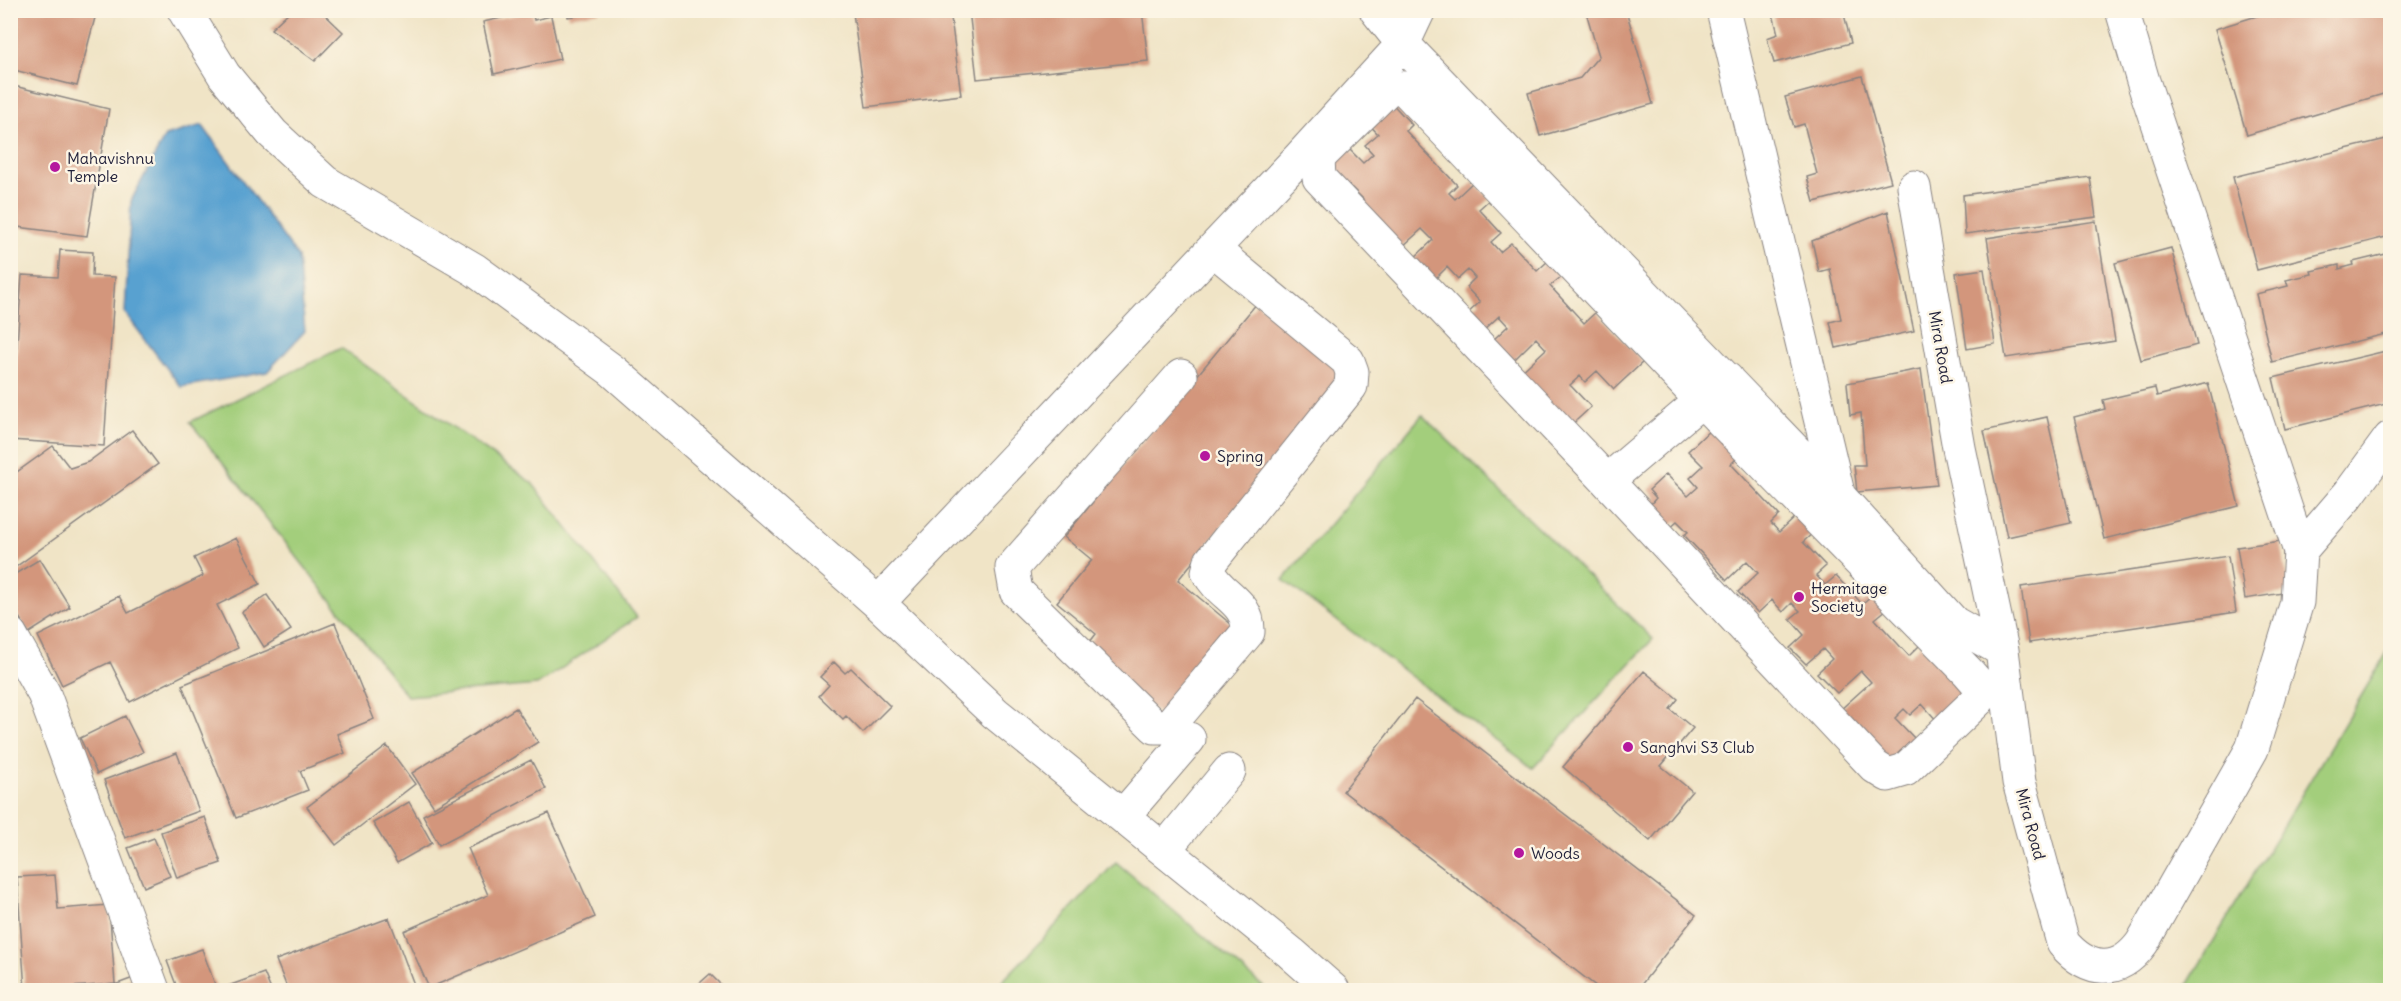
<svg xmlns="http://www.w3.org/2000/svg" width="2401" height="1001" font-family="Delius,sans-serif">
  <rect width="100%" height="100%" fill="#fcf5e5"/>
  <filter id="ink" filterUnits="userSpaceOnUse"><feTurbulence type="fractalNoise" baseFrequency=".0167" numOctaves="2"/><feDisplacementMap in="SourceGraphic" scale="12" xChannelSelector="R" yChannelSelector="G"/><feConvolveMatrix kernelMatrix="1 2 1 2 8 2 1 2 1" color-interpolation-filters="sRGB"/></filter>
  <filter id="wash" filterUnits="userSpaceOnUse"><feTurbulence type="fractalNoise" baseFrequency=".008" numOctaves="4" result="noise"/><feDisplacementMap in="SourceGraphic" scale="24" xChannelSelector="R" yChannelSelector="G"/><feGaussianBlur stdDeviation="1.35" result="paint"/><feColorMatrix in="noise" values="0 0 0 0 0 0 0 0 0 0 0 0 0 0 0 0 0 1.4 0 .05"/><feComposite in="paint" operator="in"/></filter>
  <g filter="url(#wash)">
    <rect width="100%" height="100%" fill="#f0e4c6"/>
    <path fill="#a3ce7b" stroke="#62785b" stroke-width="1.5" d="M341,348l191,135 105,134 -100,68 -130,11 -217,-274z
      M1422,415l231,224 -120,129 -250,-188z
      M2390,648v342h-206z
      M1116,862l151,128h-273z"/>
    <path fill="#59a1d0" stroke="#3e6286" stroke-width="1.5" d="M202,125l96,132 7,74 -38,41 -86,15 -56,-74 6,-112 34,-65z"/>
    <g id="blocks">
      <path fill="#d3967b" d="M10,10h87l-20,76 -67,-17z
        M291,10h29l23,22 -28,29 -44,-32z
        M567,10h32v2l-31,5z
        M873,10h77l11,85 -95,12 -13,-94z
        M969,10h173l6,51 -171,18z
        M1591,10h35l27,94 -113,32 -12,-43 52,-15 19,-22 -13,-44z
        M1772,10h71l8,33 -77,20 -7,-25 11,-4z
        M2276,10h114v82l-143,43 -32,-106z
        M532,11l2,9 17,-4 9,43 -66,15 -11,-52z
        M1862,76l29,106 -77,20 -7,-25 10,-3 -13,-50 -10,3 -9,-30z
        M10,85l99,24 -22,127 -77,-10z
        M1386,97l26,28 -6,6 51,54 -8,8 6,6 18,-17 17,17 -11,10 22,24 -10,9 9,10 11,-9 26,28 11,-10 14,15 -12,10 34,37 12,-11 47,50 -29,27 -17,-18 -12,11 -5,-6 -10,9 21,22 -25,23 -50,-53 30,-28 -10,-11 -23,23 -20,-21 15,-14 -9,-10 -17,16 -16,-17 14,-13 -14,-15 9,-9 -7,-8 -10,9 -11,-12 -14,14 -20,-22 20,-19 -11,-11 -20,18 -42,-45 3,-3 -11,-11 -7,7 -21,-22 17,-32 22,22 10,-9 -8,-9 13,-11 -15,-16z
        M2390,138v98l-133,34 -24,-93z
        M2090,177l6,40 -131,17 -2,-39z
        M1888,211l26,120 -78,17 -6,-26 11,-3 -11,-50 -11,3 -7,-31z
        M2096,221l19,120 -109,17 -19,-120z
        M2171,248l26,97 -56,15 -26,-97z
        M60,250l33,2 -1,24 23,1 -11,169 -94,-6 12,-165 36,2z
        M2390,253v80l-118,29 -16,-68 32,-8 -2,-6 26,-6 -1,-3 28,-6v4l15,-4 -1,-3z
        M1984,269l11,75 -28,5 -11,-76z
        M1257,303l89,73 -168,204 54,45 -73,88 -76,-62 13,-17 -39,-32 35,-42 -28,-23z
        M2390,350v53l-105,26 -12,-51z
        M1921,369l16,116 -80,7 -3,-27h11l-4,-52 -11,2 -3,-32z
        M2208,383l31,123 -135,33 -30,-122 31,-8 -2,-9 52,-12 2,8z
        M2047,417l24,106 -64,14 -23,-106z
        M1714,426l27,28 -10,10 48,51 -8,8 8,9 19,-18 16,18 -11,10 23,24 -10,9 9,10 11,-9 26,28 11,-10 14,15 -12,10 34,37 12,-12 47,50 -30,28 -16,-18 -12,11 -6,-6 -9,9 21,22 -25,23 -51,-53 31,-28 -10,-11 -24,22 -20,-20 15,-14 -9,-10 -17,15 -16,-16 14,-13 -14,-16 10,-8 -8,-8 -9,9 -11,-12 -14,13 -20,-21 20,-19 -11,-12 -20,19 -43,-45 4,-3 -11,-11 -8,7 -20,-22 7,-8 -7,-8 17,-16 22,22 10,-9 -8,-9 13,-12 -15,-15z
        M132,430l26,34 -148,107v-94l43,-31 17,22 18,-6z
        M236,538l24,46 -43,21 21,43 -108,54 -20,-40 -48,23 -24,-49 81,-40 9,17 75,-37 -9,-18z
        M2281,541l8,51 -44,7 -8,-52z
        M2228,556l8,56 -207,31 -8,-56z
        M40,559l30,48 -41,26 -19,-30v-26z
        M267,595l24,35 -27,17 -22,-35z
        M335,623l39,96 -37,15 8,19 -45,18 8,19 -72,28 -54,-133z
        M834,662l11,11 6,-5 39,38 -27,27 -17,-17 -3,3 -24,-23 10,-11 -9,-8z
        M1644,671l34,28 -8,10 23,19 -32,38 31,25 -42,50 -87,-74z
        M1415,699l281,216 -59,75h-36l-258,-199z
        M516,708l22,34 -104,65 -22,-34z
        M125,716l18,36 -46,22 -17,-36z
        M387,746l28,38 -79,61 -29,-38z
        M177,753l22,58 -74,27 -21,-58z
        M531,760l15,29 -107,56 -16,-30z
        M409,802l23,41 -35,20 -24,-40z
        M549,813l46,104 -166,71 -25,-57 84,-36 -20,-47z
        M205,817l16,46 -44,15 -16,-46z
        M154,838l16,38 -26,11 -16,-39z
        M55,875l3,34 51,-4 6,79 -90,6 -8,-113z
        M389,918l27,72h-128l-12,-30z
        M202,949l15,41 47,-17 7,17h-93l-11,-29z
        M710,974l16,16h-34z
        M136,977l5,13h-40z"/>
    </g>
  </g>
  <g filter="url(#ink)">
    <use href="#blocks" fill-opacity="0" stroke="#898380" stroke-width="1.5"/>
    <g fill="none" stroke-linecap="round" stroke-linejoin="round">
      <defs>
        <path id="minor" d="M184,10l40,65 48,58 53,49 150,88 138,101 265,232 421,-445 104,-114 16,-34
          M1376,10l27,34 435,451 116,128 48,27
          M1723,10l115,483
          M1914,187l45,261 43,202 17,132 44,161c25,29 55,33 79,0l110,-194 45,-147 3,-51 -157,-470 -21,-71
          M1181,376l-169,192 4,23 139,136h10l8,-6 75,-89c1,-31 -27,-35 -40,-60l3,-11 140,-175 1,-14 -4,-11 -134,-111
          M1607,481l268,286 13,8 17,-5 74,-71 2,-12 -13,-15 -266,-271 -298,-313 -14,-1 -72,71 1,20 288,303 120,-102
          M2300,551l49,-57 41,-56
          M878,603l117,110 296,240 42,37
          M10,634l34,60 109,296
          M1123,816l66,-77
          M1164,850l65,-79"/>
      </defs>
      <use href="#minor" stroke="#898380" stroke-width="35"/>
      <use href="#minor" stroke="#fff" stroke-width="33"/>
    </g>
  </g>
  <g fill="#b5179e" stroke="#fcf5e5" stroke-width="2">
    <circle cx="55" cy="167" r="6"/>
    <circle cx="1205" cy="456" r="6"/>
    <circle cx="1799" cy="597" r="6"/>
    <circle cx="1628" cy="747" r="6"/>
    <circle cx="1519" cy="853" r="6"/>
  </g>
  <g text-anchor="middle" dominant-baseline="central" stroke-width="5" stroke-linejoin="round" paint-order="stroke">
    <g font-size="16" fill="#22223b" stroke="#fcf5e5" text-anchor="start">
      <text x="67" y="158">Mahavishnu<tspan x="67" dy="18">Temple</tspan></text>
      <text x="1217" y="456">Spring</text>
      <text x="1811" y="588">Hermitage<tspan x="1811" dy="18">Society</tspan></text>
      <text x="1640" y="747">Sanghvi S3 Club</text>
      <text x="1531" y="853">Woods</text>
    </g>
    <g font-size="16" fill="#22223b" stroke="#fcf5e5">
      <text transform="translate(1941 347) rotate(80)">Mira Road</text>
      <text transform="translate(2031 824) rotate(75)">Mira Road</text>
    </g>
  </g>
  <rect width="2401" height="1001" fill="none" stroke="#fcf5e5" stroke-width="36"/>
</svg>
